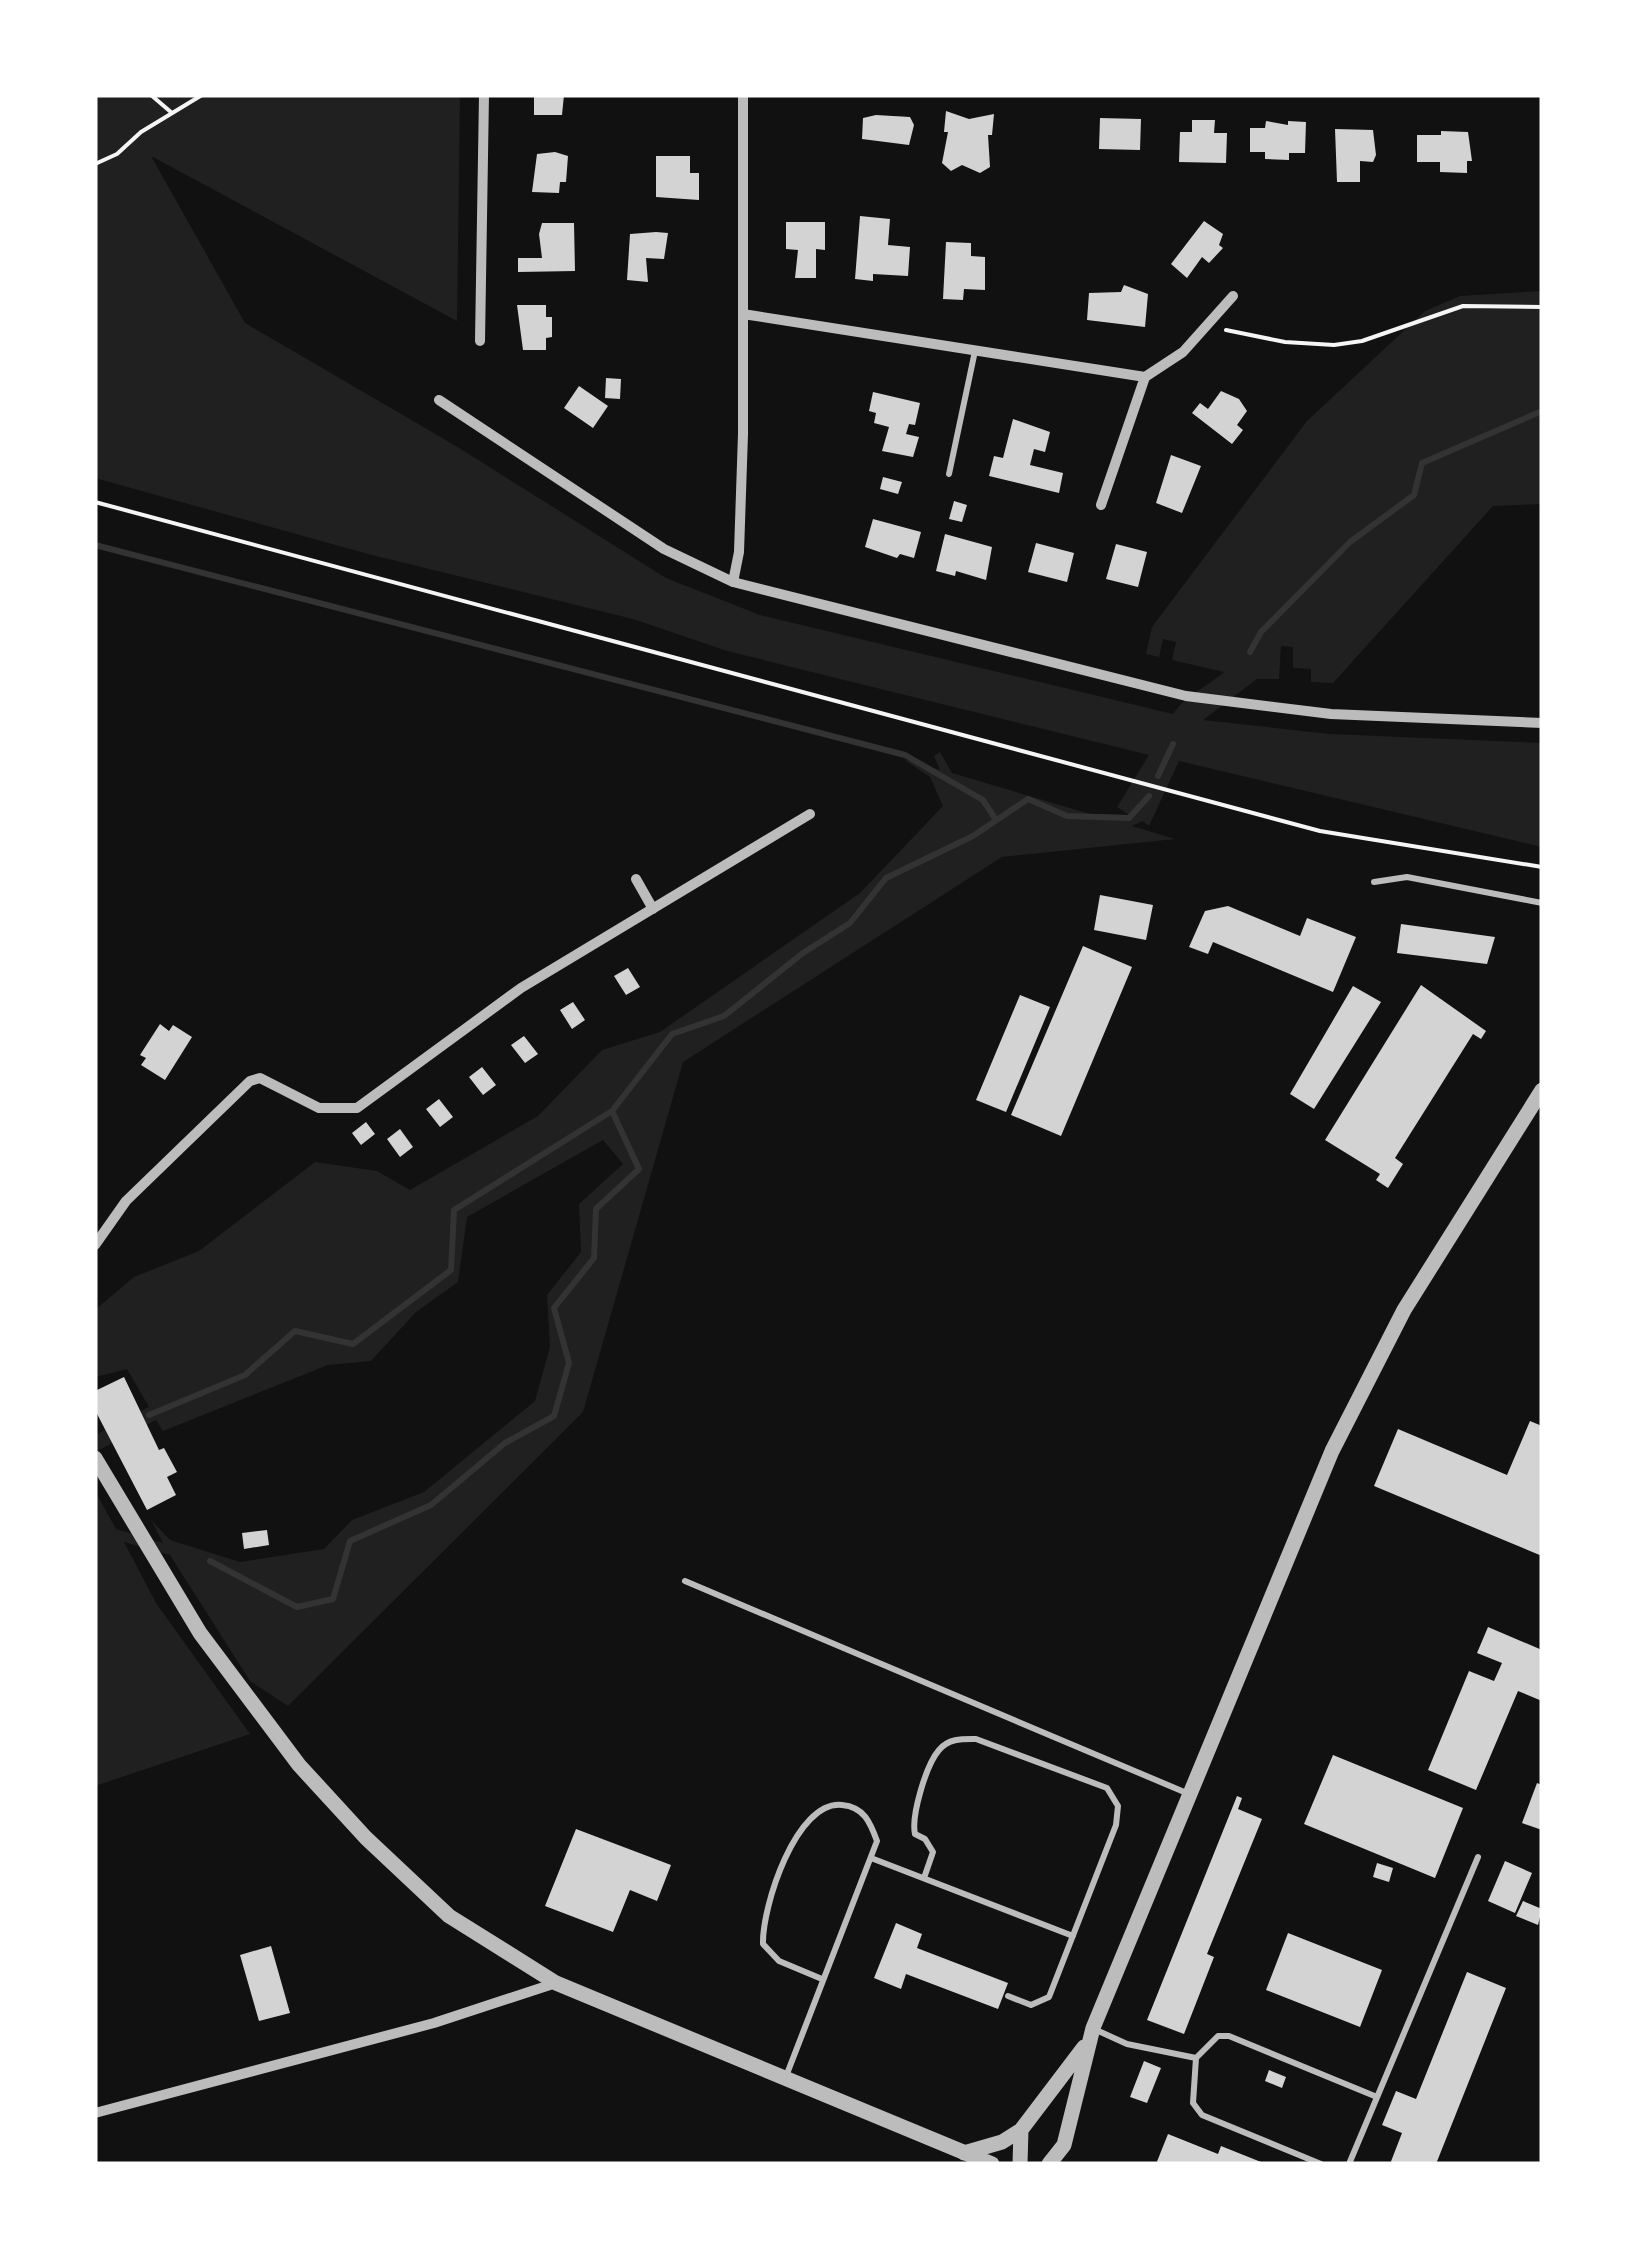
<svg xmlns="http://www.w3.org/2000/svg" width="1637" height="2259" font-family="Figtree,sans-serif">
  <rect width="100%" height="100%" fill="#111"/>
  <path fill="#202020" d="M95,95h365l-3,226 -306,-165 94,167 211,123 210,132 94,37 413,99c14,-20 33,-26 51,-42l-52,-12 4,-18 -13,-3 -4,18 -13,-3 6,-27 155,-206 118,-110 35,-15 82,-5v213l-49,2 -160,177 -22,-1v-13l-18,-1v-21l-12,-1 -2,33h-22l-54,41 127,14 212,9v104l-363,-86 -30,65 -7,-5 -10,5 43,13 -173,18 -319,205 -100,350 -295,294 -38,-25 -80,-126 -46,-13 32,61 94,131 -155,52v-295l21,38 47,14 -12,-23 19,20 70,22 84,-13 28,-29 72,-28 111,-91 15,-54 -3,-52 34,-43 -2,-48 44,-40 -20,-24 -136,77 -9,65 -42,30 -45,49 -43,4 -165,66 -7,-11 -61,32v-17l54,-28 -22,-38 -32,8v-67l39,-33 65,-26 116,-89 62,9 33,19 128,-74 64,-66 58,-18 200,-139 83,-87 -13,-29 -27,-18 37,11 -6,-14 6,-4 12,21 138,41 39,1 -12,-8 32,-52 -422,-104 -94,-32 -265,-65 -273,-76z"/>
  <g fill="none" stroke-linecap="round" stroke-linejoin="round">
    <path stroke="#333" stroke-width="6" d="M95,545l810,210 78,45 13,20
      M1250,652l11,-20 89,-90 64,-47 8,-32 120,-52
      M1158,776l15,-32
      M149,1415l96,-40 50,-44 58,13 98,-74 3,-60 158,-99
      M210,1561l87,46 36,-8 17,-58 81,-36 74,-62 49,-27 15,-53 -15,-55 40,-50 2,-49 43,-40 -27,-58 60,-77 52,-18 79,-63 47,-30 36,-45 87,-42 55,-37 39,17 62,2 20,-22"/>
  </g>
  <path fill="#d3d3d3" d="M534,95h30l-2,20h-28z
    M946,111l23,8 25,-5 -2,21h-4l2,32 -10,6 -18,-8 -11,6 -9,-8 6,-31h-4z
    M876,115l34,2 4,8 -5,20 -47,-6 1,-21z
    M1100,118l41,1 -1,31 -41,-1z
    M1192,120h23l-1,13h13l-1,30 -47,-1 1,-30h12z
    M1266,121l22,4v-4l18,1 -1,31h-16v7l-24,-1v-7h-15v-24h15z
    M1335,129l38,1 3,25 -3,7 -13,-1v21h-23z
    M1441,131l27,1 4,29h-5v12l-27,-1v-10h-23v-27h24z
    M555,152l13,4 -2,26h-6l-1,11 -27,-1 5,-38z
    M656,156h34v17h9v27l-43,-3z
    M860,216l30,3 -2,26 22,2 -2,29 -35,-2v7l-18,-2z
    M1204,221l19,13 -4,11 4,3 -14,15 -7,-6 -15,21 -16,-14z
    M786,222h39v28l-9,-1v29h-21l3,-28 -12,-1z
    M542,223h32l1,48 -57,1v-14h24l-3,-24z
    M656,232l12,1 -4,26 -18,-1 2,24 -21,-2 3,-46z
    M946,242l25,1v13l14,1v33l-21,-1 -1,11 -20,-1z
    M1124,285l24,9 -3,33 -58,-7 2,-27 32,-1z
    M517,305h29v12h6v20l-6,1v12h-23z
    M606,378l15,1 -1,20 -15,-1z
    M579,386l29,20 -15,22 -29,-20z
    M1221,391l18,8 8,12 -10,14 6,5 -11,14 -40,-31 8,-10 8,6z
    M873,392l47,11 -5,22 -6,-1 -3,10 13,3 -6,20 -31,-6 7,-24 -15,-4 2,-10 -7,-2z
    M1013,419l37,13 -5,20 -11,-3 -4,16 33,8 -4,20 -70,-17 5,-20 9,2z
    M1171,455l30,11 -19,47 -26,-10z
    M883,477l19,5 -4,12 -18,-5z
    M954,501l13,4 -5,17 -13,-3z
    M873,519l48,13 -7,26 -14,-4 -3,4 -32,-11z
    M945,534l47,13 -6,33 -30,-9 -1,5 -19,-5z
    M1036,543l38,10 -7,29 -39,-10z
    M1116,544l31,8 -9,35 -32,-8z
    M1100,895l53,10 -7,35 -52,-10z
    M1228,906l72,30 7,-18 49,19 -23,55 -120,-50 -5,12 -19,-7 16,-36z
    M1401,924l94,13 -8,27 -90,-11z
    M1083,946l49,21 -71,169 -50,-21z
    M628,968l12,19 -14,8 -12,-19z
    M1421,985l65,46 -5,8 -8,-5 -78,124 8,6 -15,24 -12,-8 4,-6 -55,-34z
    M1353,986l28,16 -67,107 -24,-15z
    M1020,995l30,12 -44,105 -30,-12z
    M573,1002l12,18 -13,9 -12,-19z
    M160,1024l9,7 4,-6 19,12 -27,43 -24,-15 5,-7 -6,-3z
    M524,1036l14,18 -13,9 -14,-18z
    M482,1067l14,18 -13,10 -14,-18z
    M439,1099l14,18 -13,10 -14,-18z
    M366,1122l9,12 -14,11 -9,-12z
    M400,1129l13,18 -13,10 -13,-18z
    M124,1377l35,73 5,-2 13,24 -10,5 9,18 -29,15 -52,-100v-19z
    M1530,1421l12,5v130l-168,-70 24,-57 109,46z
    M267,1530l2,15 -25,4 -2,-16z
    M1488,1627l54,23v51l-24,-10 -42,99 -48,-20 41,-99 25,10 8,-18 -25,-10z
    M1333,1755l130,53 -28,70 -131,-54z
    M1537,1783l5,2v45l-20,-7z
    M1237,1796l5,2 -4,11 24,10 -55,135 7,3 -30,77 -37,-14z
    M576,1829l95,36 -14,36 -27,-11 -17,42 -68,-26z
    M1505,1861l27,12 -17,40 -27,-12z
    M1377,1863l16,5 -4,14 -16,-5z
    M1523,1901l19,8 -4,16 -22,-9z
    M896,1923l26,11 -5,14 91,35 -10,26 -92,-35 -5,15 -27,-11z
    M1288,1933l94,37 -22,57 -94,-37z
    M271,1946l19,67 -31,8 -19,-66z
    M1467,1972l39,16 -70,176h-46l12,-31 -20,-8 14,-34 20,8z
    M1144,2061l17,7 -14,35 -17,-6z
    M1269,2070l17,7 -4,11 -17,-7z
    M1168,2134l50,20 3,-8 45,18h-110z"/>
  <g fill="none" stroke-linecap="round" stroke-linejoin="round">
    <path stroke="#f5f5f5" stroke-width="4" d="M151,95l21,18
      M95,164l22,-10 24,-22 61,-37
      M1226,330l59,12 49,3 28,-4 101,-35 79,1
      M95,502l1225,329 222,36"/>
    <path stroke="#bcbcbc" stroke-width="6" d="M949,474l26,-123
      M1374,882l33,-5 135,26
      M685,1581l504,213
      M871,1858l202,78
      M924,1878l9,-26 -8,-13 -10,-5c-4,-18 11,-69 24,-84 10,-12 24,-11 37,-11l131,49 11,18 -2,19 -67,172 -18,8 -23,-9
      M1094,2029l33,15 69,14 -3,45 9,12 119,49
      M1196,2058l22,-22h11l148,61
      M785,2079l92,-238c-7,-19 -13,-34 -35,-36 -46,-5 -80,102 -79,139l16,17 43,18
      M1349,2164l129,-307"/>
    <path stroke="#bcbcbc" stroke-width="10" d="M743,314l402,63 38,-25 50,-56
      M480,341l4,-246
      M439,400l225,149 69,33 453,114 145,18 211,9
      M1101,505l44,-128
      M733,582l6,-30 4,-118v-339
      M636,879l17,30
      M95,1245l31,-44 124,-120 10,-3 59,30h38l164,-120 289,-174
      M95,2113l339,-90 122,-40"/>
    <path stroke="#bcbcbc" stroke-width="15" d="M95,1458l105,175 99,132 67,73 83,78 107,67 436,181
      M964,2153l38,-11 19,-12
      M1020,2164l1,-34 63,-83
      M1049,2164l15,-19 29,-117 239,-577 72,-141 138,-220"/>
  </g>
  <rect width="1637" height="2259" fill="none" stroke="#ffffff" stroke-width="195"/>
</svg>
